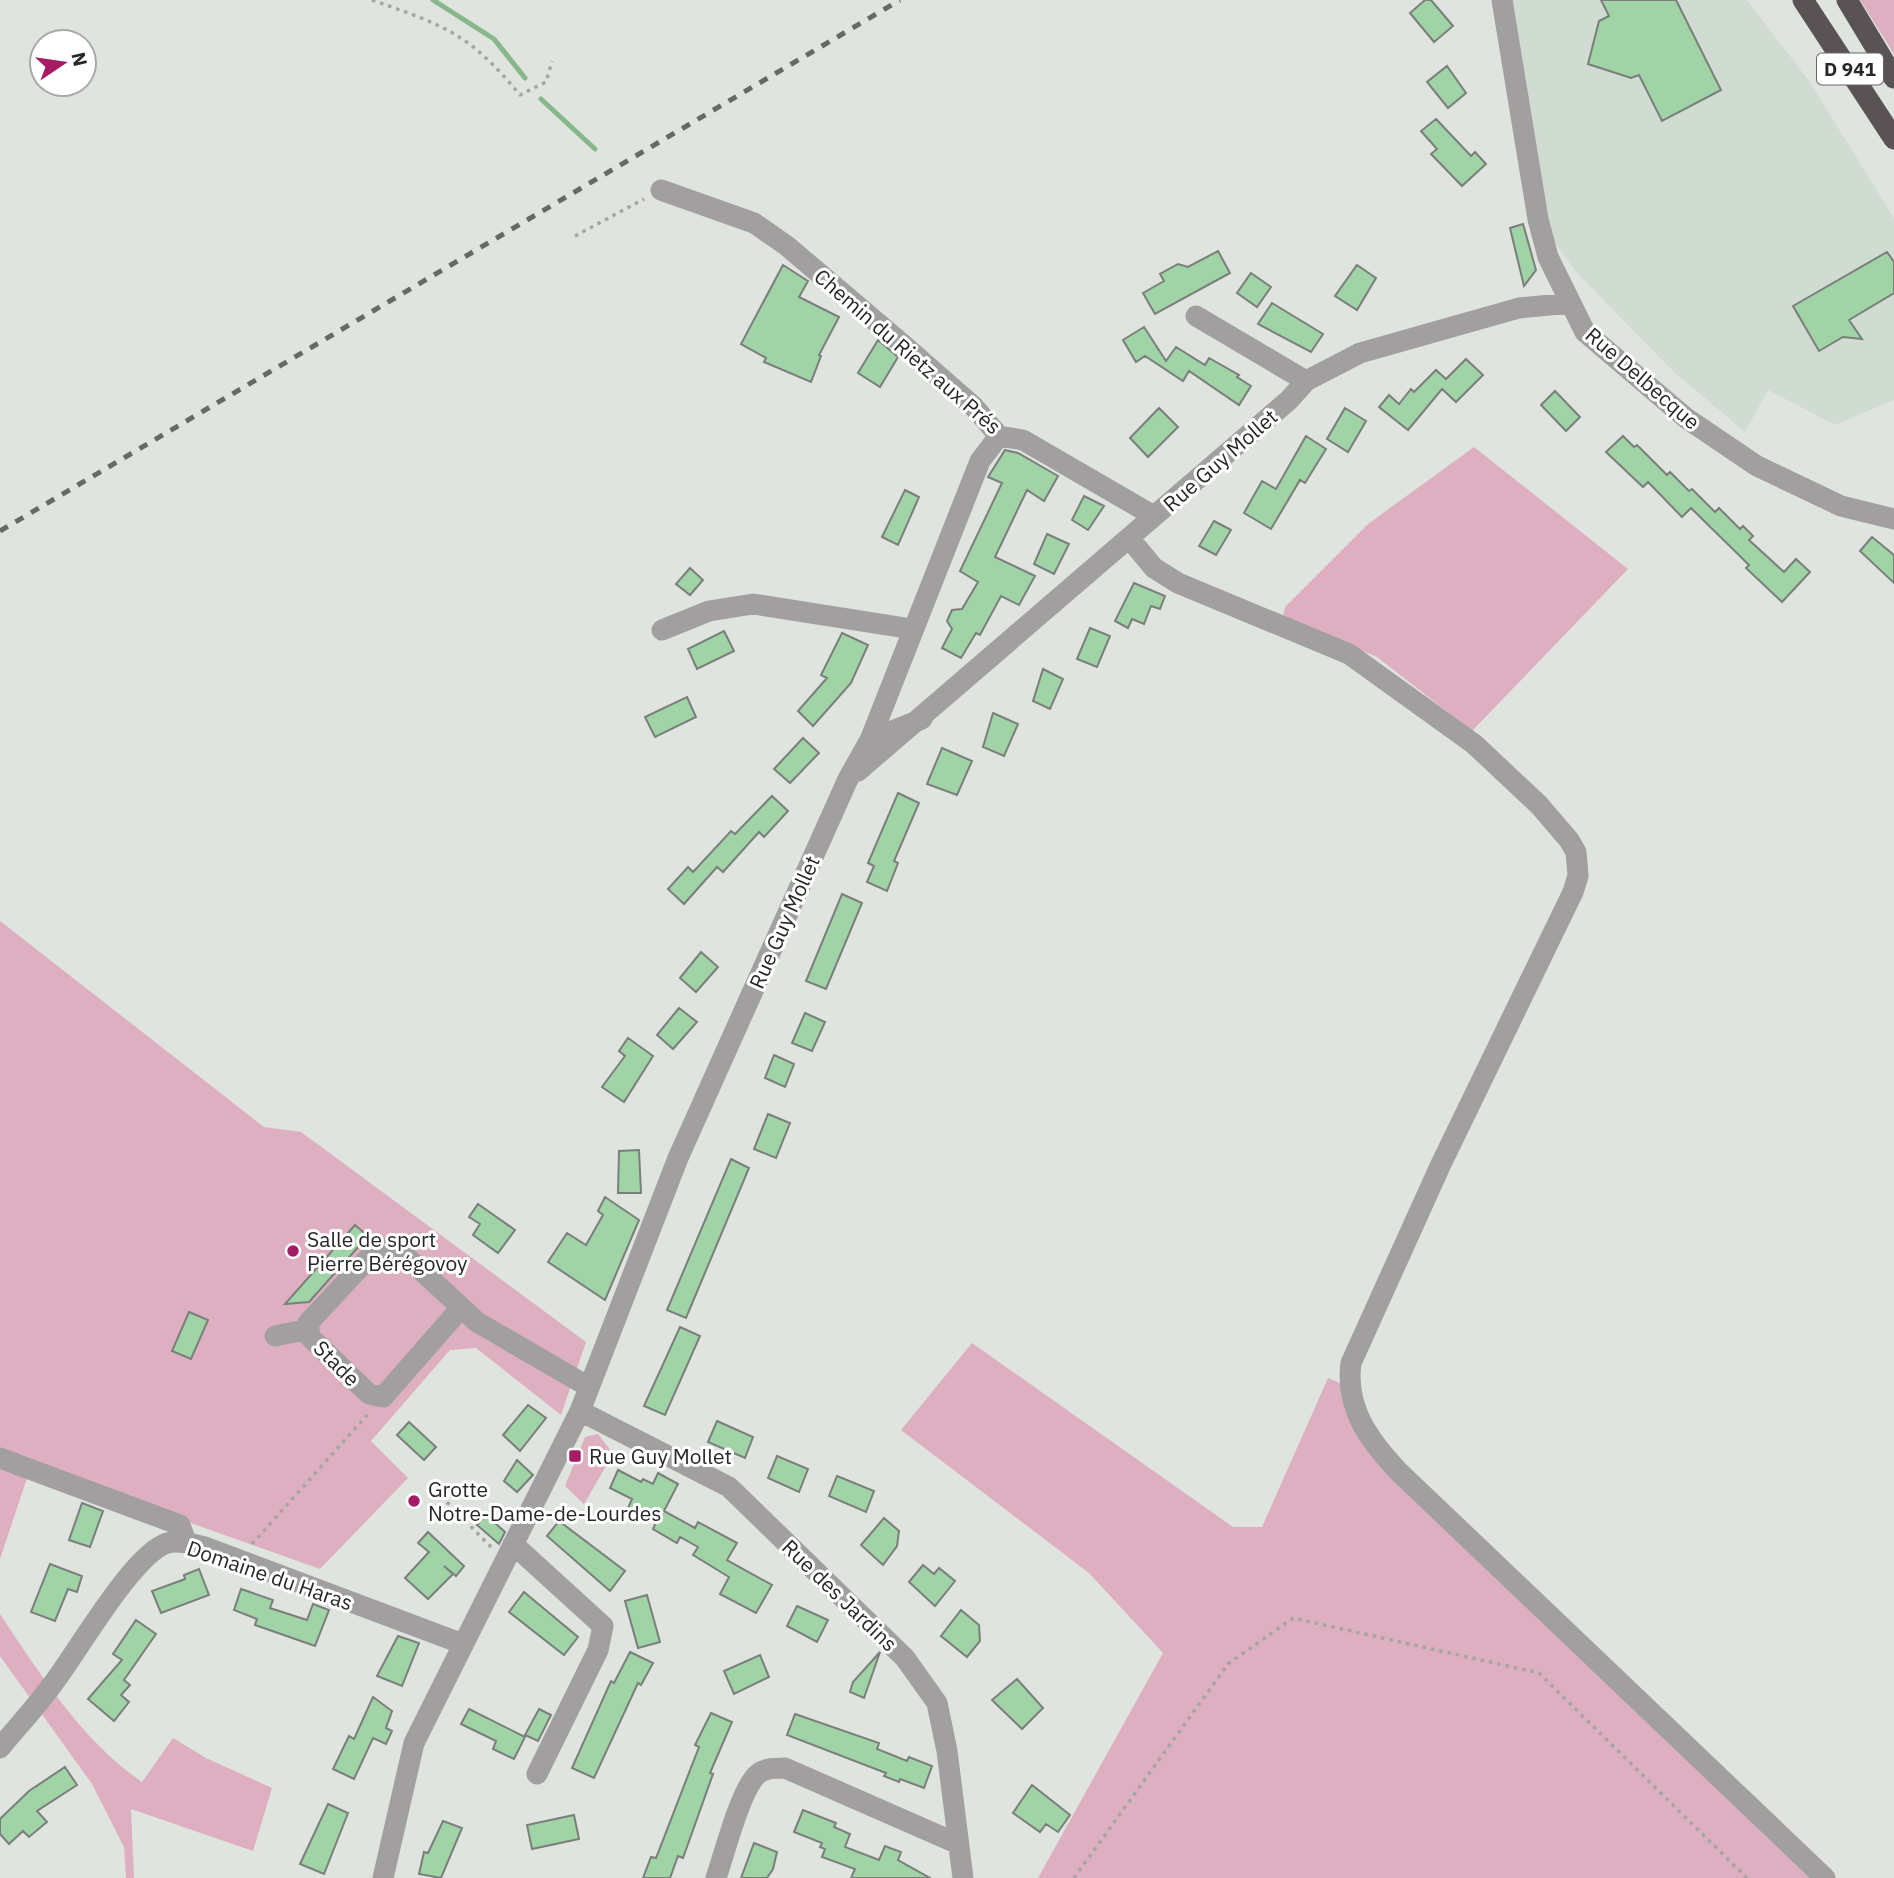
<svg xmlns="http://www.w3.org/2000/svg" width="1894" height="1878" font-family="'IBM Plex Sans',sans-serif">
  <rect width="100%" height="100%" fill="#dfe4df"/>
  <path fill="#d0dbd1" d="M1502,0h245l62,81 85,137v182l-59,25 -67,-35 -23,42 -70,-59 -99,-101 -38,-53z"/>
  <path fill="#deafc0" d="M1860,0h34v54z
    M1474,447l154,122 -156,162 -95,-74 -94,-40 2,-10 83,-83z
    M0,921l264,206 37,5 285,210 -25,73 -85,-67 -26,2 -79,91 37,37 -88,91 -289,-103 -31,93z
    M972,1343l261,184h29l66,-149 19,8 14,47 460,445h-783l125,-225 -74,-80 -188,-143z
    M598,1434l15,20 -29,50 -19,-18 20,-49z
    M0,1614c40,60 82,127 142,168l31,-44 33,20 66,30 -19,63 -122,-42 3,69h-8l-2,-31 -32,-63 -92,-128z"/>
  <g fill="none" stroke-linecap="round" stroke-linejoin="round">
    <path stroke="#86b88c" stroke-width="5" d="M433,0l61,39 31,39
      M541,99l54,50"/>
  </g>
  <path fill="#a0d3a6" stroke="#7a7f7b" stroke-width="2" d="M1425,0h6l22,26 -19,16 -24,-29z
    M1601,0h75l45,90 -59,31 -23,-46 -8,3 -43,-14 11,-43 10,-5z
    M1447,66l19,27 -18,15 -21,-26z
    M1436,119l35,37 4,-4 11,12 -24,22 -31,-32 6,-5 -16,-18z
    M1523,224l13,46 -12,16 -14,-58z
    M1218,251l12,22 -75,41 -12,-21 21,-12 -4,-7 18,-10 10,3z
    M1887,252l7,10v31l-45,27 13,19 -19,-2 -24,14 -26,-45z
    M783,265l25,16 -9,16 40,20 -20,38 2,1 -10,26 -47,-20 2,-4 -25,-14z
    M1357,265l19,13 -19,32 -22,-14z
    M1251,273l20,14 -14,20 -20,-14z
    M1272,303l51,31 -12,18 -53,-28z
    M1144,327l22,34 10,-14 29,18 4,-7 30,17 -2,2 14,9 -12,19 -50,-34 -6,10 -38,-25 -9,6 -13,-22z
    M878,340l20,17 -18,30 -22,-14z
    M1466,359l17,16 -27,27 -14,-13 -34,41 -29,-23 10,-12 10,9 12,-15 3,3 22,-22 10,9z
    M1555,391l25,26 -14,14 -25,-26z
    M1159,408l19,19 -30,30 -18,-19z
    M1345,408l21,13 -18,31 -21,-13z
    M1306,436l20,13 -21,34 -5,-3 -29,49 -27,-16 18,-32 14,8z
    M1623,436l11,11 3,-2 30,30 3,-3 19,19 3,-2 23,23 4,-4 21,21 3,-3 10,10 -4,4 35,32 12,-13 14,13 -28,30 -36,-34 3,-3 -58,-57 -9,9 -34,-35 -5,5 -37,-35z
    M1005,450l13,3 40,23 -14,25 -17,-11 -32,67 40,19 -16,29 -18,-9 -21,39 -4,-2 -15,25 -19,-10 10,-19 -5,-8 5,-11 10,-1 16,-27 -18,-11 42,-88 -14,-6z
    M905,490l14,7 -21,48 -16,-8z
    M1084,496l20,10 -16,24 -16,-10z
    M1214,521l17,9 -15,25 -17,-9z
    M1047,534l22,10 -15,30 -20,-10z
    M1872,537l22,18v28l-34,-32z
    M690,568l13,12 -13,15 -14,-11z
    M1134,583l31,13 -5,13 -9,-3 -7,18 -12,-5 -4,9 -13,-7z
    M1090,628l20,8 -13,31 -20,-8z
    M724,631l10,20 -37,18 -9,-20z
    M842,633l26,12 -17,38 -38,43 -15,-15 29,-33 -6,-3z
    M1043,669l20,10 -13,30 -17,-8z
    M687,697l9,20 -41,20 -10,-20z
    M993,713l25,11 -14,32 -21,-9z
    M803,738l16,15 -29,30 -16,-14z
    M942,748l30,13 -15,34 -30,-11z
    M898,793l21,10 -25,58 4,2 -11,28 -20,-9 7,-16 -6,-3z
    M772,796l16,15 -24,26 -5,-5 -36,40 -6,-5 -33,37 -16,-15 20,-22 5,5 38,-41 4,3z
    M842,894l20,9 -36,86 -20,-8z
    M701,952l17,15 -22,25 -16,-14z
    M679,1008l18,14 -24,27 -16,-14z
    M805,1013l20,9 -13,29 -20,-8z
    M628,1038l25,18 -29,46 -22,-15 23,-31 -6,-5z
    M774,1055l20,9 -9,23 -20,-9z
    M768,1114l22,9 -14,35 -22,-9z
    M639,1150l2,43h-23l1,-42z
    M731,1159l18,9 -63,150 -19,-8z
    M605,1197l34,23 -34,80 -57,-38 19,-29 19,12 17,-30 -5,-4z
    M478,1204l37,26 -17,23 -25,-18 7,-11 -11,-7z
    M355,1225l13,11 -59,66 -24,2z
    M189,1312l19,8 -17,39 -19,-8z
    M680,1327l20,9 -35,79 -21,-9z
    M528,1405l18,13 -26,33 -17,-16z
    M717,1421l36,16 -8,21 -37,-16z
    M409,1422l27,25 -12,13 -27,-25z
    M777,1456l31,13 -9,23 -31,-14z
    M517,1460l16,15 -16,17 -13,-11z
    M618,1470l23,12 2,-3 10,5 5,-11 20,11 -14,27 31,17 3,-6 39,21 -10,17 45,25 -16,28 -36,-19 9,-17 -36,-22 5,-8 -18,-10 -3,6 -24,-14 3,-7 -28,-14 4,-9 -22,-11z
    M837,1476l37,15 -8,21 -37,-16z
    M82,1503l21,8 -13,36 -21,-7z
    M486,1515l19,17 -6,12 -22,-19z
    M884,1518l15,13 -2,15 -14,19 -22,-20z
    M559,1521l66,50 -15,20 -63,-55z
    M428,1532l36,34 -8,10 -12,-10 9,8 -25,25 -23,-21 24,-26 -11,-9z
    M50,1564l32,12 -5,16 -9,-3 -13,32 -24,-9z
    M923,1565l11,9 5,-6 16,13 -20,25 -26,-24z
    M199,1569l10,26 -48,18 -9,-22 33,-12 -1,-4z
    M241,1589l32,11 -3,8 37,12 6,-16 16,6 -14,36 -60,-21 2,-6 -23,-9z
    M524,1592l54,45 -14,18 -55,-43z
    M647,1595l13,47 -22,6 -13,-47z
    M797,1606l31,14 -11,22 -30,-16z
    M961,1610l18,15 1,16 -13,16 -26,-21z
    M136,1620l20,14 -32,46 6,5 -9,10 8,7 -15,19 -26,-22 34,-39 -9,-6z
    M398,1636l21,7 -17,43 -25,-10z
    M630,1652l23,11 -12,22 -3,-2 -44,95 -22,-10 39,-87 3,2z
    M880,1652l-16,46 -14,-6 3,-10z
    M760,1655l9,22 -35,17 -10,-23z
    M1017,1679l26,29 -21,21 -30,-29z
    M373,1697l19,14 -6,17 6,3 -6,13 -13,-6 -19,41 -21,-10 16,-33 5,3z
    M469,1709l56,28 -11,22 -21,-10 3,-8 -35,-17z
    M539,1709l12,6 -13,26 -13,-6z
    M711,1713l21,9 -22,51 3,1 -30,84 -5,-2 -8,22h-27l8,-21 5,1 43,-111 -4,-2z
    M795,1714l84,29 -2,6 30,12 2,-4 23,9 -8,22 -24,-9 -1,3 -15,-6 2,-3 -99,-38z
    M65,1767l12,18 -40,26 10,11 -18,15 -6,-6 -14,13 -9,-10v-15l29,-28z
    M1032,1785l38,30 -12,17 -12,-8 -6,8 -27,-19z
    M328,1804l20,9 -24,61 -24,-10z
    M803,1810l33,13 -2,4 16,7 -5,13 34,13 6,-14 16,6 -3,8 32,18h-79l4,-9 -33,-12 3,-8 -5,-2 2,-4 -28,-11z
    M574,1815l5,24 -47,10 -5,-24z
    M443,1821l19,7 -21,50 -22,-4 5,-22 4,1z
    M754,1843l23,9 -4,17 -6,9h-26z"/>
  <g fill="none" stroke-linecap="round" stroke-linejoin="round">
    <path stroke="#a3a6a3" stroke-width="3.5" stroke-dasharray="3.5 5" stroke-linecap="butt" d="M372,0c73,26 97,33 148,95l26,-13 6,-21
      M575,236l69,-37
      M435,1490l57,58
      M252,1544l116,-130
      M1074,1878l154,-214 65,-46 246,55 208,205"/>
    <path stroke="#a29fa0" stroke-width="21" d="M1502,0l36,219 10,38 37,75 101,86 71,48 84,40 53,13
      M661,190l93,33 33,23 113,96 74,65 25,29 24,4 131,76
      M1196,316l110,65
      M1129,538l25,30 24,15 171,71 125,90 65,61 30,35 7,12 1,11 1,13 -5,16 -132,272 -90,199c-6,45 18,77 47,108l427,407
      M662,630l47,-19 44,-7 159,25
      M873,747l-3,-7 110,-279 19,-25
      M858,771l431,-371 17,-19 54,-28 159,-45 52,-5
      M460,1309l-77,88 -14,-3 -59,-57 -2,-14 69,-74 20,-1 80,74 112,65
      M275,1336l34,-7
      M580,1411l149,76 176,171 32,45 10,48 16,127
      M0,1458l180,67 6,17
      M513,1544l90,82 -5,24 -61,124
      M0,1748c17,-21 36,-41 52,-63 25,-32 80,-130 115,-142 12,-3 26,1 38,4l258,97
      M383,1878l31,-135 166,-332 98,-253 170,-379 22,-39 52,-21
      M716,1878c9,-26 22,-79 38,-100 7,-10 20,-10 31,-10l171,75"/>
    <path stroke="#595355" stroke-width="21" d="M1803,0l91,139
      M1847,0l47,78"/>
    <path stroke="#676967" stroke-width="5" stroke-dasharray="9 9" stroke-linecap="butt" d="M0,531l900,-531"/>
  </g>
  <g fill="#a51c64" stroke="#fff" stroke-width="2.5">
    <circle cx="293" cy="1251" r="7"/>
    <rect x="568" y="1449" width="14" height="14" rx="3.5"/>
    <circle cx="414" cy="1501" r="7"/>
  </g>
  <g text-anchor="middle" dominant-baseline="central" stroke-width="6" stroke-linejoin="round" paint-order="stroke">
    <rect fill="#fff" stroke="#676867" stroke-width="2" x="1817" y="53.5" width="66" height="31" rx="5"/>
    <g font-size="19" font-weight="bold" fill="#262726">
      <text x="1850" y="69">D 941</text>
    </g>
    <g font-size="21" fill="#262726" stroke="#fff">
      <text transform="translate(908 351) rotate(41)">Chemin du Rietz aux Prés</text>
      <text transform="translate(1643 378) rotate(41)">Rue Delbecque</text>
      <text transform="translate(1220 460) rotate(-41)">Rue Guy Mollet</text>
      <text transform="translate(784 922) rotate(-66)">Rue Guy Mollet</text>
      <text transform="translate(337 1363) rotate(45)">Stade</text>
      <text transform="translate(270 1575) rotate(19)">Domaine du Haras</text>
      <text transform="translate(840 1595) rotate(44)">Rue des Jardins</text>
    </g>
    <g font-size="21" fill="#262726" stroke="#fff" text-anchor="start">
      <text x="307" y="1239">Salle de sport<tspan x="307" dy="24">Pierre Bérégovoy</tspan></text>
      <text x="589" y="1456">Rue Guy Mollet</text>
      <text x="428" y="1489">Grotte<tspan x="428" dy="24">Notre-Dame-de-Lourdes</tspan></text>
    </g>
  </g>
  <g transform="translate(63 63) rotate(77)"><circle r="33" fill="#ffffff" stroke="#a8a9a8" stroke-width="2"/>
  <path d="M0-5L12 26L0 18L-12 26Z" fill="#a51c64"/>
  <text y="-10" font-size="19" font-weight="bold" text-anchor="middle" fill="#262726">N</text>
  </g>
</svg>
